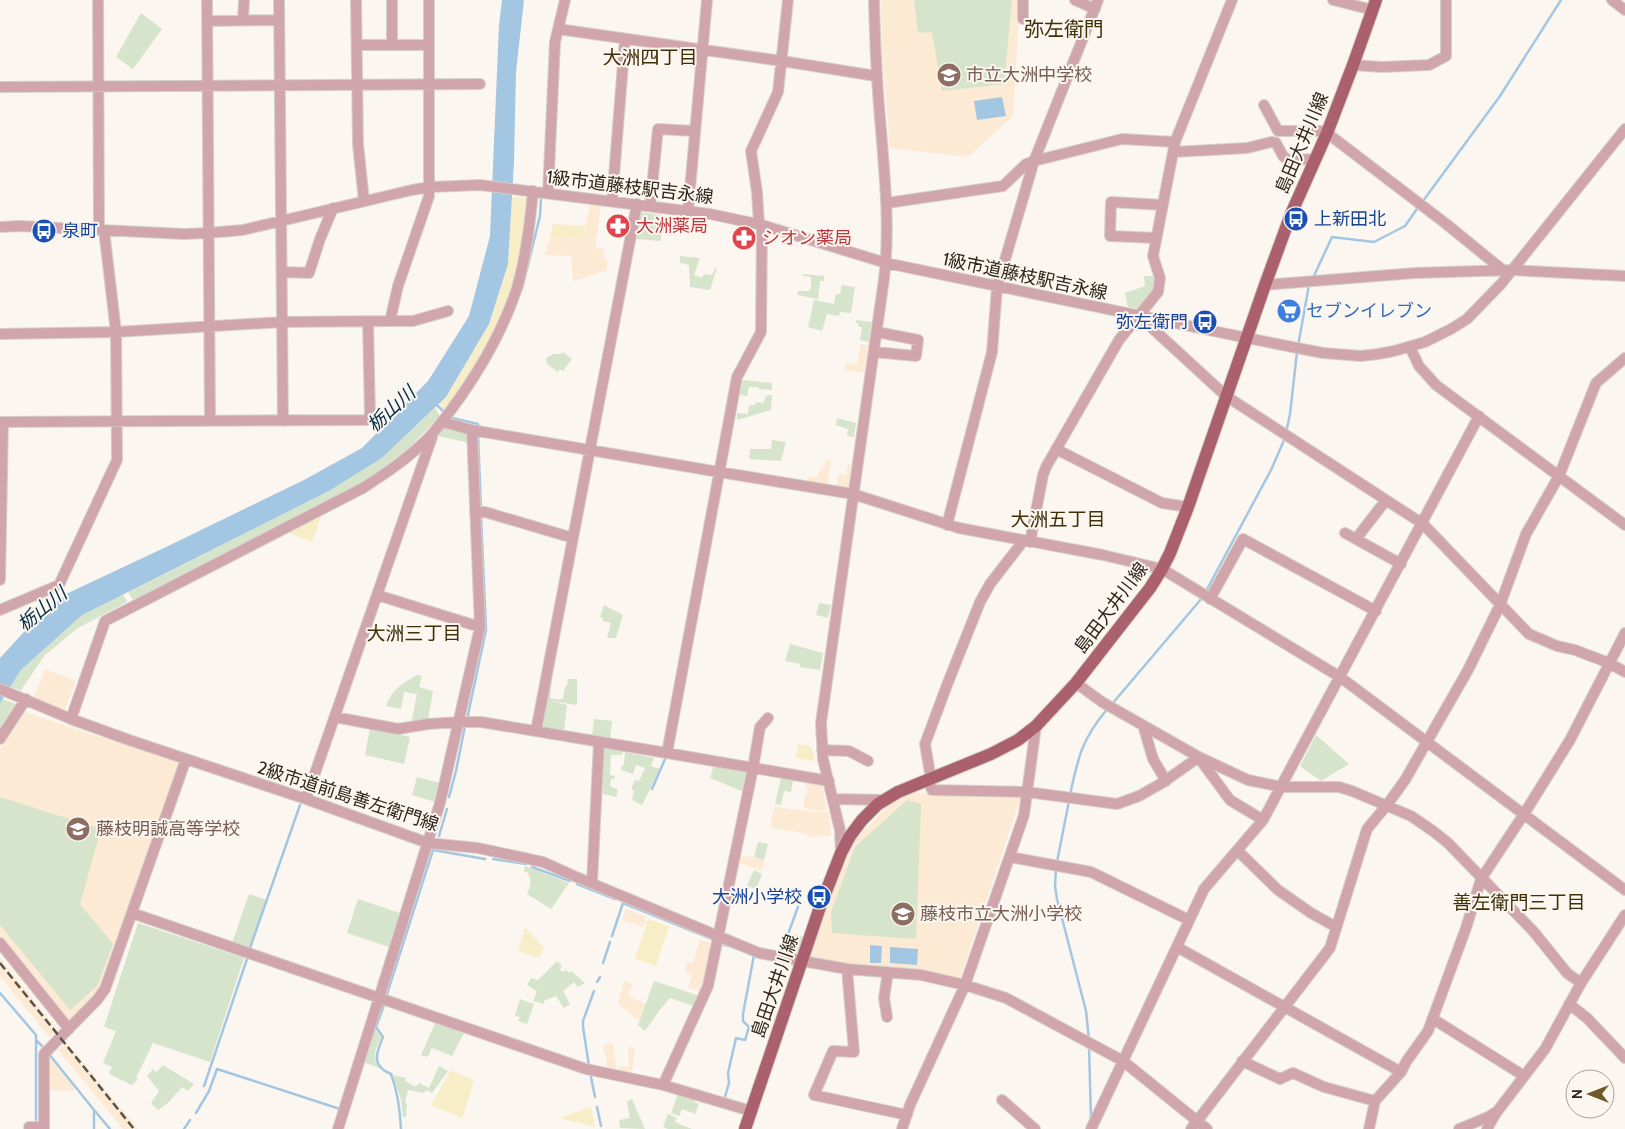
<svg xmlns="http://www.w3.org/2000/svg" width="1625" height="1129" font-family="Cabin,'Noto Sans JP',sans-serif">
  <rect width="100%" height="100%" fill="#fbf6f0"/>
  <path fill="#fcead4" d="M881,0h139l-7,116 -45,41 -78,-9 -8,-97z
    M590,205l11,1 -6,42 10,1 -2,9 4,1v11l-34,12 -2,-26 -27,-1 6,-18 33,1z
    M861,344l7,1 -4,28 -19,-3 1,-7 11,1z
    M826,460l5,1 -4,24 -19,-3 1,-6 8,2 1,-6 2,1 1,-5h3z
    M848,464l3,1 -3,23 -11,-2 2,-12 7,1z
    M45,669l31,12 -11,29 -31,-12z
    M25,712l154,51 -79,225 -32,35 -68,-87v-187z
    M807,781l15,2 5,27 -7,1 -17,-3 2,-14h2l1,-5h-3z
    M909,793l113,1 -62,185 -22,-6 -85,-7 -44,-9 31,-86 16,-31 35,-38z
    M776,807l37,5h16l2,24 -22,1 -3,-3 -36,-7 4,-18z
    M740,855l24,5 -2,11 -24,-9z
    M626,909l21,8 -4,10 -21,-7z
    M700,940l11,3 -8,42 -3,6 -12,-3 4,-13 -7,-3 2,-11 6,2z
    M0,958l58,72 -9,7 -49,-61z
    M624,981l8,3 -4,12 18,8 -7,17 -21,-18z
    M67,1043l71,86h-15l-65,-79z
    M603,1044h10l4,27 -10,-3 -1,-12 -1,-1z
    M628,1046l7,2 -3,26 -14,-3 1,-4 10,-1z
    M50,1058h1l23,29v4l-27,-1v-27z"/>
  <path fill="#d5e4cb" d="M914,0h98l-8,84 -62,7 -10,-59 -14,1z
    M141,13l21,16 -29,40 -17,-12z
    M639,212l22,3v26l-26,-2z
    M680,256l20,2 -6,17 8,3 2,-4 8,1 3,-7h2l-7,22 -20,-3 -1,-22 -9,-2z
    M803,274l21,2v5h-4l-2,18 -21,-4 1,-4h11l2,-4v-10l-8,-1z
    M1144,276h10c6,12 -9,24 -16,33l-10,-2 -3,-14 20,-7z
    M842,285l13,2 -4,26 -11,-1 -1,4 -12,-2 -5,17 -14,-4 6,-27 20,4 2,-10h4z
    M856,320l16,2 -3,20 -9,-2 2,-12 -4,-2v-3h-2z
    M563,352l9,7 -9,12 -4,-2v4l-12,-9 -1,-6 7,-4h8z
    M743,380l29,3v7l-13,-1 -1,-2h-9l-2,9 -7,-1z
    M768,395h4l-1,15 -34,10v-7l11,1 1,-9h6l1,-3 8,1 1,-6z
    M435,408l5,8 -32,33 -42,32 -233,119 -5,-8 201,-101 53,-33z
    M837,418l19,5 -2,14 -7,-1 1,-7 -12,-4z
    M446,426l23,6v11l-31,-7 3,-8z
    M772,440l14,2 -5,19 -32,-2 1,-10h21z
    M123,594l4,8 -49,26 -33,27 -24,35 -11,-3 11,-17 61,-55z
    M819,603l12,2 -3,13 -12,-3z
    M604,605l19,10 -7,23h-9l4,-15 -8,-2 -1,-4h-2z
    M790,644l33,9 -3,17 -20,-3v-3l-15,-3z
    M417,675l5,1 -3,11 14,4 -5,29 -17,4 6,-30 -13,-2 -3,17 -15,-3c5,-16 17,-23 31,-31z
    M568,679h9v26l-27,-4 17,4 -3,27 -21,-5 7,-47 2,1 -2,17 9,2v-1h4l2,-13h2z
    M2,699l14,5 -16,25v-26z
    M594,719l18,2 -2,18 -18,-2z
    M370,728l40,9 -6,27 -39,-9z
    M1316,735l33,29 -28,17 -21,-15z
    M603,748l20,3 -1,4h-11l-1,20 5,1 -1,3h-3l-1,7 8,4 -2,7 -13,-3z
    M625,752l29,6 -3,8 9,3 -18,36 -10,-5 2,-10 -3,-1 4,-9 4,1 6,-13 -9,-3 -3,9 -12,-4 1,-5h2z
    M714,765l35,6 -5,21 -34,-14z
    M417,777l23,6 -5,19 -23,-7z
    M781,778l12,2 -2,12 -7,-1 -3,14 -6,-1z
    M0,797l101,32 -21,75 33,40 -16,42 -27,24 -70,-85z
    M907,800l14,4 -5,135 -84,-6 -1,-21 24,-65z
    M758,842l10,2 -4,16 -10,-3z
    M525,866l44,17 -18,26 -24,-15c4,-8 5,-13 1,-21l-4,-2z
    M754,870l8,4 -6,15 -9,-3z
    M249,894l18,6 -18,49 -17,-6z
    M358,899l42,14 -11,34 -42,-14z
    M138,923l106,35 -34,104 -57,-19 -17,35 2,1 -6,6 -23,-11 3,-7 -9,-4 13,-32 -12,-4z
    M790,933l13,4 -7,19 -14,-2z
    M557,961l5,5 -2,4 3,2 3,-2 3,3 2,-2 14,12 -7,4 -4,-5 -11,9 7,13 -6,4 -8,-12 -12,5v3l-11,-3 4,-10 -10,-6 4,-7 7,2z
    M654,981l46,15 -6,10 -24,-8 -11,13 -14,20 -7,-6z
    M520,999l14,5 -7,20 -9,-3 2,-4 -5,-1z
    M436,1021l29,10 -13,25 -20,-8 -4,9 -7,-2z
    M374,1027l7,10c-5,12 -10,19 -2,31l-16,-6z
    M163,1065l31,19 -6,7 -6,-4 -13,15 -11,8 -7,-7 8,-12 -12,-15 6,-7 3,3z
    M439,1066l9,5 -16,22 -5,-3 -4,3 -15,-3 -3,12 2,2 -1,13h-3l-2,-17 -8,-25 13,3 -1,3 11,6 3,-4 10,5z
    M679,1091l16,6 -1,5 5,2 -4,10 -13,-5 -3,7 -8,-3z
    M632,1099l13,30 -25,-1 -1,-8 11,-2 -3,-16z
    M668,1114l9,4 -2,4 17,7h-24l-5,-2z"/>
  <path fill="#f7eec8" d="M512,197l15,1 -1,29 -14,62 -24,57 -29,46 -15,17 -5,-5 7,-7 43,-73 19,-60z
    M553,224l32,2 -2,12 -33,-1z
    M322,514l-10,28 -24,-9z
    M798,744l12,2 2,3 3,12 -19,-3z
    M648,919l21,7 -13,40 -21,-7z
    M525,927l19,21 -5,10 -21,-7z
    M451,1070l23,10 -11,36 -2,2 -30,-13z
    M591,1107l4,20 -36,-9z"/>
  <path fill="#a3c6e2" d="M502,0h22l-8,72 -2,90 -6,102 -19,60 -43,73 -64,61 -53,33 -247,124 -61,55 -21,33v-45l35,-38 31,-26 98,-46 140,-68 58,-32 66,-67 41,-65 21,-80 9,-211z
    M1002,97l4,19 -29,4 -3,-19z
    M870,945l12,1 -1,17h-11z
    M890,947l28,2 -1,16 -27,-2z"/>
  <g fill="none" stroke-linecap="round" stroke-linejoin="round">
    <path stroke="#a3c6e2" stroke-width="2.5" d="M1423,201l77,-105 61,-96
      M1313,278l19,-41 42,5 31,-16 14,-20
      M522,289l18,-73 1,-18
      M1298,346l11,-61
      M437,405l6,6
      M452,418l26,6v3
      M1286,433l4,-19 7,-62
      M478,435l3,74
      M1205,593l66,-123 14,-32
      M1112,704l90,-106
      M467,719l19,-89 -5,-115
      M652,789l13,-30
      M1070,795c8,-38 12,-56 38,-87
      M449,797l7,-26 9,-45
      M439,836l8,-27
      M493,859l33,5
      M1057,862l12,-61
      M532,867l38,14
      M1056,867l-1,19 2,13 29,112 3,29
      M577,884l38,15
      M612,936l11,-33 89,36
      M722,944l13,4
      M250,948l50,-143
      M781,953l17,-46
      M603,963l7,-21
      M597,982l3,-5
      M0,993l36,42v90
      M387,994l46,-144 52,9
      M384,1005l-8,22 7,10c-7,16 -12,29 8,37 7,18 9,35 10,55
      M37,1041l9,9
      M1089,1046l2,74
      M49,1054l45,56v19
      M589,1066l-6,-39v-6l11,-30
      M591,1077l4,20
      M204,1086l43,-127
      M725,1097l4,-14 -1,-10 8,-35 9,2 4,-13 -6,-6v-7l11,-59
      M597,1107l4,19
      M95,1111l15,18
      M196,1113l13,-22 8,-22 123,40
      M184,1129l6,-9"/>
    <defs>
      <path id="minor" d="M98,0l1,229
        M207,0l3,421
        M279,0l4,421
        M356,0l2,144 6,57
        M392,0v45
        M1075,0l20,9
        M1333,0l40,10
        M1612,0l13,10
        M1023,19v-19
        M243,20l1,-20
        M207,21l72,-1
        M558,29l224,32 94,15
        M357,45h72
        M1353,65l29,2 47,-2 17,-9v-56
        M0,87l480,-3
        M1264,105l14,26h43l6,2 118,90 59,48
        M1173,152l74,-4 24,-6 5,1 7,13 5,4 27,-1
        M548,193l7,-151 10,-42
        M612,201l13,-162
        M887,203l116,-17 23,-22 8,-3 88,-22 53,3 57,-142
        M650,206l8,-77 37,2
        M688,211l19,-211
        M759,224l-2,-32 -6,-41 27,-59 10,-92
        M0,227l19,-1 165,8 24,-1 35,-3 169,-40 18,-3 50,-2 230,29 52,11 124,38 361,75 76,15 38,3 17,-2 16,-3 31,-9 26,-13 16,-10 34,-35 124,-155
        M1156,238l-46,-2 1,-34 52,3
        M282,272l27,1 11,-34 13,-31
        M1265,285l150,-12 97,-3 113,6
        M1139,316l87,80 197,128 106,110 28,12 18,4 34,13 16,9
        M390,321h23l35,-10
        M0,334l116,-2 166,-10 108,-1 8,-35 31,-90v-196
        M1410,347l9,19 17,19 189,140
        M874,352l42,4 2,-16 -41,-8
        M0,422l366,-2 4,-3 -2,-96
        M443,422l29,8 247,42 134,22 106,34 144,27 59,14 178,108 285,213
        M1056,449l106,54 26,4
        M475,513l10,-1 88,26
        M947,525l45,-173 5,-65 37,-126 64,-161
        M1345,533l56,31
        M1356,539l30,-39
        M1030,542l13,-67 3,-8 73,-127 39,-48 2,-14 -7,-22 22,-114
        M0,580l3,-158
        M377,595l103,32
        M1210,599l33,-60 133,72
        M0,610l59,-25 58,-125 -1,-128 -12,-102
        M1076,683l26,19 97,55 49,23 34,7h57l13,4 59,25 22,15 15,12 86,89 33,41 14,10
        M0,689l71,30 58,21 177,59 122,44 50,5 65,14 31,14 185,77 88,16 74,6 44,10 41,13 117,63 84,68
        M335,717l63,12 30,-5 32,-2h21l186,31 162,28
        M71,719l34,-98 258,-133c20,-13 40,-26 58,-43 15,-13 26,-30 38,-46 24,-34 45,-71 58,-111 9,-31 13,-64 16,-97
        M1143,725l10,34 13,22
        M536,731l101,-527
        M0,739l26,-40
        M822,750l27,1 19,10
        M667,753l70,-376 24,-45 1,-107
        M1199,758l31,42 33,20
        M931,779l-6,-35 22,-59 33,-83 10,-18 34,-44
        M928,780l4,10 95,2 90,12 22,-8 23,-13 37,-26
        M306,799l126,-362
        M833,799l52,1
        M1238,851l40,39 33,23 25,14
        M841,853l-1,-23 -17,-71 -2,-36 63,-444c6,-50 1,-99 -3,-149 -4,-43 -6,-86 -7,-130
        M1010,857l81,15 98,48
        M592,883l7,-141
        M132,913l454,156 77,16 88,26
        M0,943l69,86
        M1177,947l224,125
        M847,969l7,83 -21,-1 -19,44 93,20
        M1569,1004l18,14 38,40
        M887,1017l-3,-19 4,-26
        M1433,1019l91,57
        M1242,1061l38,18 13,-6 31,14 51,14
        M663,1085l45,-99 45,-218 7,-41 8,-9
        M1002,1100l33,29
        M29,1127h14
        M44,1129v-75l53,-54 8,-11 81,-230
        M338,1129l102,-326 40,-176 -8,-197
        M902,1129l8,-24 55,-120 59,-170 12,-89
        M1091,1129l113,-240 59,-69 216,-404
        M1191,1129l139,-181 37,-119 20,-24 18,-25 63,-110 32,-65 26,-71 33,-58 37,-93 29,-25
        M1369,1129l6,-28 26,-29 5,-10 22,-31 38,-103 15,-49 43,-65 46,-74 55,-107
        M1459,1129l29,-12 8,-5
        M1487,1129l9,-16 49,-64 36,-66 44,-68"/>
      <path id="major" d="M745,1129l75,-222 21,-54 9,-17 12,-16 16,-16 20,-12 93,-38 27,-14 18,-14 40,-43 74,-95 12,-19 8,-16 18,-46 77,-222 26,-71 36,-81 26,-68 23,-65"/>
    </defs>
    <use href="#minor" stroke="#d6d0c9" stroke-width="12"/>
    <use href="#major" stroke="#d6d0c9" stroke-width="14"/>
    <use href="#minor" stroke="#d1a5ac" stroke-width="10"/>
    <use href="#major" stroke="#aa606d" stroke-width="12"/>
    <path stroke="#5a5247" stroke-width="2.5" stroke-dasharray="8 4" stroke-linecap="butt" d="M0,963l134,166"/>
  </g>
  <defs>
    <symbol id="school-disc" viewBox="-11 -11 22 22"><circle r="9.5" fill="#8d6e63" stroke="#fbf6f0"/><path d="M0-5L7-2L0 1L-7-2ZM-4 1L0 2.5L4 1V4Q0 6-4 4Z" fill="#fff"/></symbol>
    <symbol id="bus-disc" viewBox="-11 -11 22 22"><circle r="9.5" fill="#1a4fb4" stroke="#fbf6f0"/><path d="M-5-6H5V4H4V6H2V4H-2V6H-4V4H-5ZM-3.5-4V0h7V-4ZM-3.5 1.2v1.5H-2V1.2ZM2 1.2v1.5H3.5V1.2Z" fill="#fff"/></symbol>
    <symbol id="pharmacy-disc" viewBox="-11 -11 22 22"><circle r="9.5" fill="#e0444e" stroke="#fbf6f0"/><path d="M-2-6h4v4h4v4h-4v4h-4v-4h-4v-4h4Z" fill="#fff"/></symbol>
    <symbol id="supermarket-disc" viewBox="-11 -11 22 22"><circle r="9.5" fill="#3f7fe0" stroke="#fbf6f0"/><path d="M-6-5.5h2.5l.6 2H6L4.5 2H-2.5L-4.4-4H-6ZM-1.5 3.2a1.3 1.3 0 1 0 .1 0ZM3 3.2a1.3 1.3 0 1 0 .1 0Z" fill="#fff"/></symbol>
  </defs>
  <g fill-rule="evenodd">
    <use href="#school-disc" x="935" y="61" width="28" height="28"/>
    <use href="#bus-disc" x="1282" y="205" width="28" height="28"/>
    <use href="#pharmacy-disc" x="604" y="212" width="28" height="28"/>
    <use href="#bus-disc" x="30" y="217" width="28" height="28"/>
    <use href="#pharmacy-disc" x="730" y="224" width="28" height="28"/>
    <use href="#supermarket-disc" x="1275" y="297" width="28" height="28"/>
    <use href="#bus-disc" x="1191" y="308" width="28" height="28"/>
    <use href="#school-disc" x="64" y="815" width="28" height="28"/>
    <use href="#bus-disc" x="805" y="883" width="28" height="28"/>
    <use href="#school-disc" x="889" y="900" width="28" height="28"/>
  </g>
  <g text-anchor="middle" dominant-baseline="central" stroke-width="4" stroke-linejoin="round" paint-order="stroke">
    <g font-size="18" fill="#785e54" stroke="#fbf6f0" text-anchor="start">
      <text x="966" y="75">市立大洲中学校</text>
      <text x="96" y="829">藤枝明誠高等学校</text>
      <text x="920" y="914">藤枝市立大洲小学校</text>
    </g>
    <g font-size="18" fill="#2e2519" stroke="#fbf6f0">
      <text transform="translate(1302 143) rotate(-67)">島田大井川線</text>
      <text transform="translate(630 187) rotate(7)">1級市道藤枝駅吉永線</text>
      <text transform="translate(1025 276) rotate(12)">1級市道藤枝駅吉永線</text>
      <text transform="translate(1111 608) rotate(-53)">島田大井川線</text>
      <text transform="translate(348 796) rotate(18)">2級市道前島善左衛門線</text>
      <text transform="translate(775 986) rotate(-71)">島田大井川線</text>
    </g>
    <g font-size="18" fill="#164399" stroke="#fbf6f0" text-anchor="start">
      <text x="1314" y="219">上新田北</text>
      <text x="62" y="231">泉町</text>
      <text x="1188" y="322" text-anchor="end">弥左衛門</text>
      <text x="802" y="897" text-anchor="end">大洲小学校</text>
    </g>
    <g font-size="18" fill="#be3a42" stroke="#fbf6f0" text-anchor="start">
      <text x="636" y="226">大洲薬局</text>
      <text x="762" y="238">シオン薬局</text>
    </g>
    <g font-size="18" fill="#366cbe" stroke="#fbf6f0" text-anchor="start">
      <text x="1306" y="311">セブンイレブン</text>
    </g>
    <g font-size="19" fill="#3f3006" stroke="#fbf6f0">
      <text x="650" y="57">大洲四丁目</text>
      <text x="1058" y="519">大洲五丁目</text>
      <text x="414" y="633">大洲三丁目</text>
      <text x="1519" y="902">善左衛門三丁目</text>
    </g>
    <g font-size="19" font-style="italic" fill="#012c47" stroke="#fbf6f0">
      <text transform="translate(391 409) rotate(-42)">栃山川</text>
      <text transform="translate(42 609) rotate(-39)">栃山川</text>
    </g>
    <g font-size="20" fill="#3f3006" stroke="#fbf6f0">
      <text x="1064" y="29">弥左衛門</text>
    </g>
  </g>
  <g transform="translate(1590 1094) rotate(270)"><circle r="24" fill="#fbf6f0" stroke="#a9a29a"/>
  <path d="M0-4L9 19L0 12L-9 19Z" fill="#6e5b29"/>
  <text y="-8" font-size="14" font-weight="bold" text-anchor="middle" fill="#2e2519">N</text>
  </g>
</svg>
